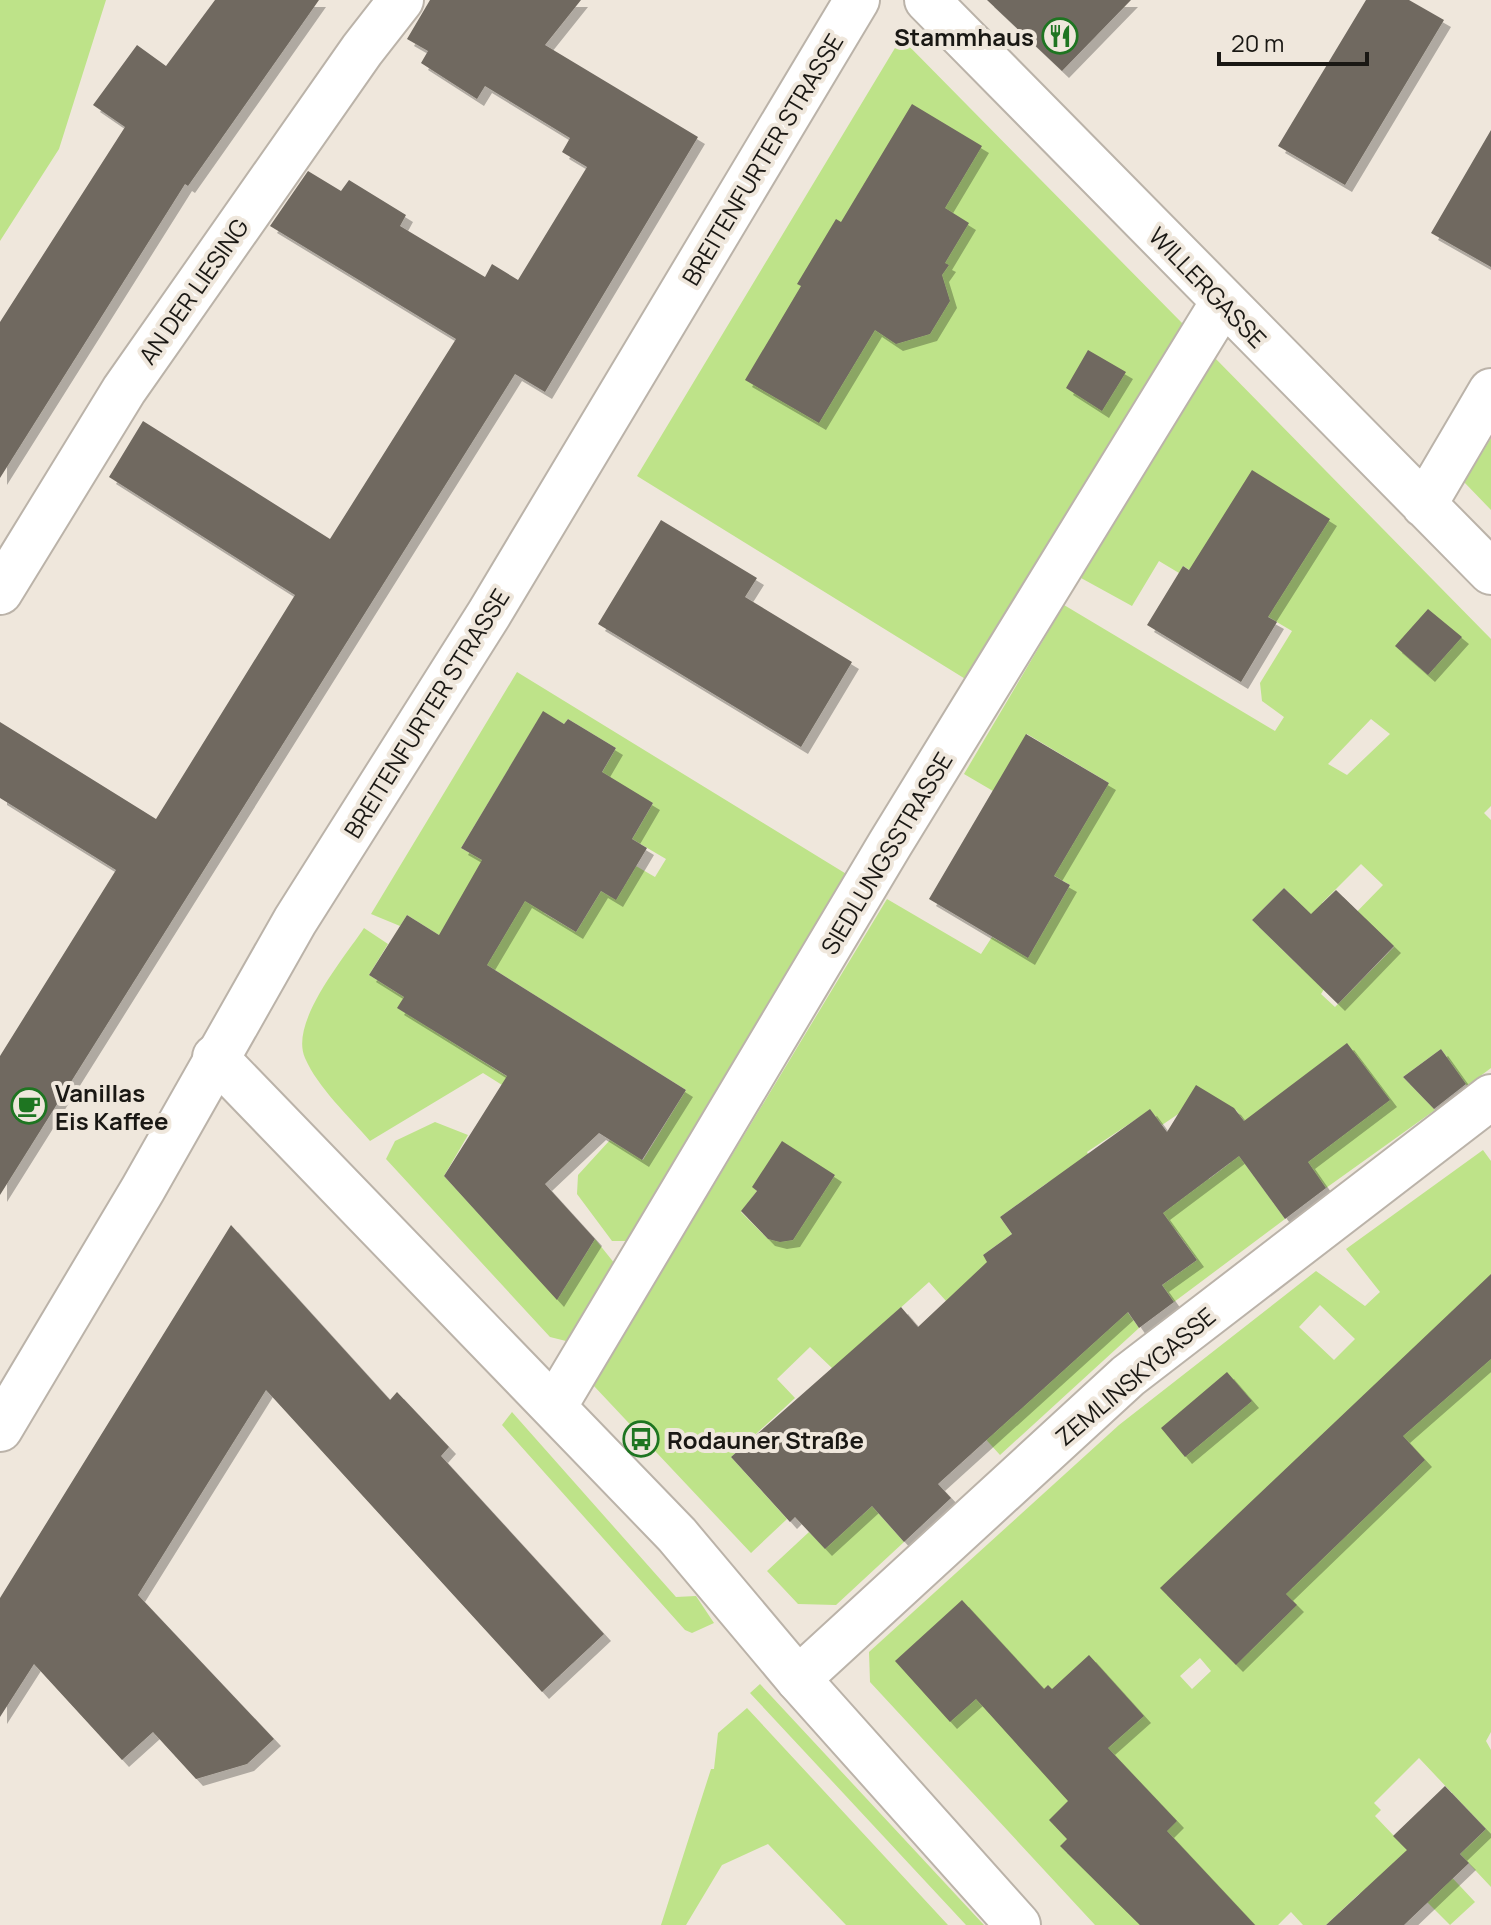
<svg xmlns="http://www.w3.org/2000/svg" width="1491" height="1925" font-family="Manrope,sans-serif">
  <defs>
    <filter id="shadow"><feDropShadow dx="7" dy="7" stdDeviation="0" flood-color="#0004"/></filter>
  </defs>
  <rect width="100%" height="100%" fill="#efe7dc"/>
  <path fill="#bee389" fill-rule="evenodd" d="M0,0h106l-47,149 -59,92z
    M901,38l282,286 -216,356 -330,-204z
    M1214,357l277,282v167l-7,7 7,7v248l-24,18 -26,-37 -38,28 32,33 -109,78 -14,-19 -36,-4 -40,-55 -20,14 69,95 -111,83 -12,-17 35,-25 -20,-28 -30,-27 53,-38 9,12 21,-16 -40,-57 -28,19 -12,-15 -63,42 4,8 -44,23 -47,34 12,17 -29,21 41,56 81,-30 34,47 -139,127 -66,-73 55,-33 -60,-67 -96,87 -23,-22 -33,32 18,19 -64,59 56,62 -36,34 -158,-168 294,-486 94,55 11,-17 36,20 42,-72 -67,-39 106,-63 -82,-49 -34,57 -29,-17 100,-169 211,126 9,-14 -22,-16 -2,-18 32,-52 -109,-65 -4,7 -20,-12 -27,45 -51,-28zM1371,719l19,15 -43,41 -19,-11zM1361,864l22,21 -39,40 -22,-22zM1284,888l49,48 -32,32 -49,-48zM1367,921l27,26 -59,60 -14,-13zM835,1175l-45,65 -22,-1 -27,-27 16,-21 -4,-4z
    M1491,438v72l-27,-28z
    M517,672l331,203 -218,366h-18l-35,-47 1,-19 32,-35 33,20 43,-70 -279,-175 -7,11 -29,-12zM543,712l21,12 4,-5 48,29 -35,61 72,-6 -21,36 34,20 -11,18 -19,-11 -20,33 -15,-8 -25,41 -32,-19 30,-52 -92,-1 -21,-12z
    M364,928l24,16 -19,31 35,22 -6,11 156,98 -6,8 -65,-41 -113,68c-21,-25 -52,-53 -65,-83 -16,-36 40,-101 59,-130z
    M435,1122l33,13 -24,41 113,123 38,-60 20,25 -49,77 -16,-4 -164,-178 9,-18z
    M1483,1150l8,11v571l-5,9 5,9v137l-31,-33 26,-25 -67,-71 -45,45 7,7 -6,6 59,62 10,-9 31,33 -25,23 -50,-50 -41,19 -33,31h-23l-12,-13 -13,13h-183l-225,-243 -1,-30 250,-227 197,-154 49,35 15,-14 -34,-43zM1320,1305l35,34 -21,21 -35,-33zM1200,1658l11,13 -19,18 -12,-13z
    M512,1412l164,185 20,-1 18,27 -22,10 -7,-3 -183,-205z
    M872,1506l32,36 -68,63 -38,-1 -31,-33 42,-39 16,16z
    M760,1684l224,241h-18l-216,-232z
    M747,1708l201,217h-102l-78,-81 -46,21 -36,60h-25l50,-156h3l4,-36z"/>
  <path fill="#706960" filter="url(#shadow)" d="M215,0h104l-131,186 -3,-2 -185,294v-156l125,-195 -32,-22 44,-60 29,21z
    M430,0h151l-36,45 153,92 -153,255 -30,-18 -515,821v-139l116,-186 -116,-72v-76l156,97 139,-224 -186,-118 34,-56 187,118 126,-200 -186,-113 38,-55 33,20 8,-11 57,35 -6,11 85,51 7,-13 26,16 69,-113 -25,-15 8,-14 -85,-52 -8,13 -56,-36 7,-12 -21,-12z
    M987,0h144l-69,71z
    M1366,0h43l35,20 -99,165 -67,-39z
    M912,104l70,42 -37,62 24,15 -24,40 4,2 -7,10 8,26 -20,33 -34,10 -21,-14 -56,93 -74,-43 56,-94 -4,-2 39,-65 5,3z
    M1491,130v137l-60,-34z
    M1088,350l38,22 -24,39 -36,-23z
    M1252,470l78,49 -62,98 9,5 -36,60 -94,-57 36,-59 6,4z
    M661,520l96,58 -12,19 107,65 -51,85 -203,-123z
    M1428,609l34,28 -34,38 -33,-29z
    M543,711l21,13 4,-5 48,29 -14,24 51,31 -21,36 15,9 -31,52 -15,-9 -25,41 -51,-31 -38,64 199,125 -44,70 -43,-27 -54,51 50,55 -38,61 -113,-124 63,-100 -110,-68 7,-11 -35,-22 38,-60 32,20 43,-75 -21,-12z
    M1026,734l83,49 -55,93 16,9 -42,73 -99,-59z
    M1284,888l27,26 25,-24 58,56 -56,58 -86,-84z
    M1347,1043l43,57 -82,62 18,26 -41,31 -46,-63 -76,57 34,47 -35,25 12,17 -35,26 -11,-16 -190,172 13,14 -47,44 -32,-36 -47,43 -30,-32 -5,5 -59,-65 170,-150 17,20 69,-65 -4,-7 29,-21 -12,-17 150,-108 17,23 29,-47 38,23 10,13z
    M1441,1049l25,35 -32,25 -31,-32z
    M782,1141l53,34 -42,65 -13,2 -12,-3 -27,-28 16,-20 -5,-4z
    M231,1225l159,175 7,-8 52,55 -8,9 163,178 -62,58 -276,-302 -128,205 136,144 -27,25 -51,15 -43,-47 -31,28 -88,-96 -34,53v-119z
    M1491,1274v85l-88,77 22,24 -139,134 11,11 -61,60 -76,-77z
    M1227,1372l25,29 -67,56 -24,-29z
    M962,1600l82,89 4,-4 4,4 37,-34 55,61 -36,32 69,73 -10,10 88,94h-115l-80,-79 7,-7 -18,-19 19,-19 -92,-102 -26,23 -55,-61z
    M1445,1786l41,43 -26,25 9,9 -65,62h-78l81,-75 -14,-14z"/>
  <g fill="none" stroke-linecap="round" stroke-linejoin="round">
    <defs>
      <path id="minor" d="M927,0l564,572
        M1424,505l67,-114
        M0,592l124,-202 238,-340 39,-50
        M554,1407l336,-563 333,-542
        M798,1679l330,-303 363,-279"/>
      <path id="secondary" d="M215,1057l462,478 121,144 220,246"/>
      <path id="primary" d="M0,1429l143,-240 152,-268 194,-307 368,-614"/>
    </defs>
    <use href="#minor" stroke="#bbb3a9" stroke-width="48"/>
    <use href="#secondary" stroke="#bbb3a9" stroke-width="48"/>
    <use href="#primary" stroke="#bbb3a9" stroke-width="48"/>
    <use href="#minor" stroke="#fff" stroke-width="44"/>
    <use href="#secondary" stroke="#fff" stroke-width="44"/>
    <use href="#primary" stroke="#fff" stroke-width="44"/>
  </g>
  <defs>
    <symbol id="restaurant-ring" viewBox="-11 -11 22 22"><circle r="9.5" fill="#efe7dc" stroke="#1e7521" stroke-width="1.5"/><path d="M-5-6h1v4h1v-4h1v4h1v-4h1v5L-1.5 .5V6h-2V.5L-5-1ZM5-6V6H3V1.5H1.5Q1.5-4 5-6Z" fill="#1e7521"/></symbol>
    <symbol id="cafe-ring" viewBox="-11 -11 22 22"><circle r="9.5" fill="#efe7dc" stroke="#1e7521" stroke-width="1.5"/><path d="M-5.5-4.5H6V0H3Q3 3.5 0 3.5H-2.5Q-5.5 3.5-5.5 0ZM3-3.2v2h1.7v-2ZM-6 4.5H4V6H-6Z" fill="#1e7521"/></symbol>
    <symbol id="bus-ring" viewBox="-11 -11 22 22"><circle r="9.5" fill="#efe7dc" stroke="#1e7521" stroke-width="1.5"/><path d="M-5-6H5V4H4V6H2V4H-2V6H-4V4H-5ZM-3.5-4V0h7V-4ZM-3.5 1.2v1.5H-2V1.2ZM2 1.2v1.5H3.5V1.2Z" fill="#1e7521"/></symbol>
  </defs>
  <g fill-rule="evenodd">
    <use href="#restaurant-ring" x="1040" y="16" width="40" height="40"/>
    <use href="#cafe-ring" x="9" y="1086" width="40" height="40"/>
    <use href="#bus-ring" x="621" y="1419" width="40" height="40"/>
  </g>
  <g text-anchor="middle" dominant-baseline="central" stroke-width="8" stroke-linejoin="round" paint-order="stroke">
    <g font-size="24" font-weight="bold" fill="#1a1814" stroke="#efe7dc" text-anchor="start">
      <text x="1034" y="36" text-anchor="end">Stammhaus</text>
      <text x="55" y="1092">Vanillas<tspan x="55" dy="28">Eis Kaffee</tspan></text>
      <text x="667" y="1439">Rodauner Straße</text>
    </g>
    <g font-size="24" fill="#1a1814" stroke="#efe7dc">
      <text transform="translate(762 159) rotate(-59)">BREITENFURTER STRASSE</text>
      <text transform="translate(1208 287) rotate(46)">WILLERGASSE</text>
      <text transform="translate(193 291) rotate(-55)">AN DER LIESING</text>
      <text transform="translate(426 713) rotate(-58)">BREITENFURTER STRASSE</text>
      <text transform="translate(886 853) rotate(-59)">SIEDLUNGSSTRASSE</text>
      <text transform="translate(1135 1376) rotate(-40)">ZEMLINSKYGASSE</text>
    </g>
  </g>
  <path d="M1219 52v12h148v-12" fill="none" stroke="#1a1814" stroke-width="4"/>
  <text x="1231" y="52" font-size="24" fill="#1a1814" stroke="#efe7dc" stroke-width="6" paint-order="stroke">20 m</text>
</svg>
